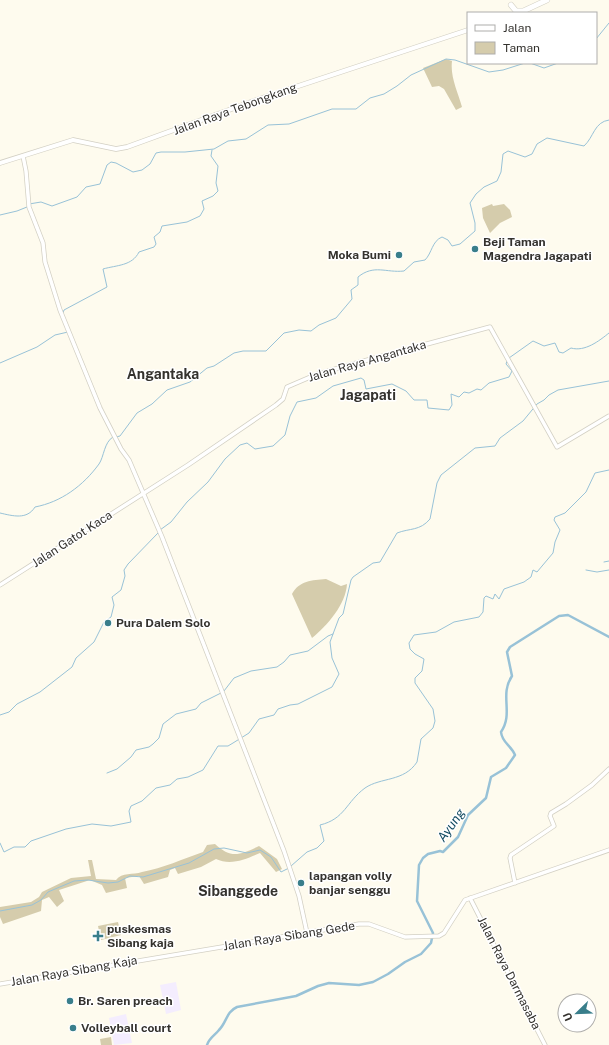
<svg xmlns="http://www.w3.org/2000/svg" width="609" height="1045" font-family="'Public Sans',sans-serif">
  <rect width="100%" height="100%" fill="#fefbee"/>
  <path fill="#f4edfe" d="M176,982l5,28 -15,4 -6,-29z
    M126,1014l6,29 -18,2 -5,-27z"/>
  <path fill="#d5ccac" d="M446,59l6,2c-2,16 6,31 10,46l-6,3 -12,-21 -5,-3 -7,1 -9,-19z
    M492,204l1,2 11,-2 6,6 2,7 -12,6 -10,10 -7,-15 -1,-10z
    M326,579l15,7 6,-2c-1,20 -20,42 -35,54l-20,-44c7,-13 20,-14 34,-15z
    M215,844c16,15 25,11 44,2l18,13 5,10 -6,3 -16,-19c-14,6 -29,13 -44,6l-15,8 -23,7 -3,-6 -5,2 -2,7 -24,7 -5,-8 -14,2 2,10 -21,5 -4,-8 -12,-5 -31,10 5,11 -7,6 -8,-10 -7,3 -1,11 -38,13 -3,-7v-10l31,-5 8,-5 3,-5 29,-14 20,-2 -3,-16h4l4,19 20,1c6,-8 17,-5 26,-8 21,-4 41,-13 61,-20l4,-7z
    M118,922l3,13 -20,5 -3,-14z
    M111,1037l1,8h-11l-1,-6z"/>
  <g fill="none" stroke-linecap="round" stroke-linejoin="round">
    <path stroke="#98c2d7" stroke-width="1" d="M596,39l13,-16
      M530,63l14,5 14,-5
      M29,204l12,-2 11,4 25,-9 9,-10 14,-3 7,-19 4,-3 5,1 17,9 9,-2 8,-6 6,-11 5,-1h24l29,-3 14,-8 18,-2 22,-14 21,-1 43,-15h24l14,-11 14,-4 13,-8 14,-11 35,-16 9,1 34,12 14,-2 22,-7
      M0,215l17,-4 10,-4
      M63,313l1,-3 43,-23 -4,-18c14,-4 29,-3 36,-17l15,-5 2,-3 -2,-7 6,-5 2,-6 25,-4 13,-6 4,-7 -2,-8 11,-5 5,-5 -2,-8 2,-17 -7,-10 1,-6
      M509,358l24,-17 11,5 11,-3 4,9 4,1 8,-5c14,4 28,-7 38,-15
      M0,363l37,-16 18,-12 13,-3
      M116,437l4,-1 17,-23 15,-9 15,-14 23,-8 17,-14 7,-2 20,-13 9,-2h23l18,-18 15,-3 12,1 8,-6 17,-7 16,-19 -1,-9 7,-5v-8c16,-13 28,-4 46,-6l10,-9 11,-2c7,-7 7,-19 17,-23l6,3 4,6 8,-2 15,-13v-8l-5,-20 6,-9 8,-7 13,-6 4,-9 2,-18 5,-3 17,6 7,-3 5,-10 10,-6 37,8c10,-9 10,-24 25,-26
      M0,513c13,3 27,7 35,-6 26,-5 48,-21 64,-43 5,-7 5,-22 14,-27
      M160,530l11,-8 16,-20 21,-20 17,-23 15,-14 7,-2 8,6 18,-3 12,-11 5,-19 7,-14 19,-4 17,-12 28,-8 3,2 2,9 26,-5 14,7 8,9h13l1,8 21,2 3,-5 -1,-11 8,3 5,-5 5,1 8,-4 4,1 8,-7 20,-6 3,-6 -6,-7 1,-3
      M604,562l5,-1
      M586,570l11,2 12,-2
      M224,691l10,-13 17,-7 26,-4 7,-5 6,-7 18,-4 20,-15 5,-2
      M0,715l9,-3 8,-8 23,-12 32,-25 4,-9 18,-16 10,-20 7,-5 3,-12 -2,-8 9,-7 4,-14 -1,-6 4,-6 30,-31
      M107,773l10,-4 14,-12 5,-7 13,-3 4,-3 6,-6 4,-14 13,-10 20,-5 5,-6 20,-10
      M0,843l4,9 10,-5h11l6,-6 35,-12 26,-5 19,2 20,-4 -2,-11 2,-5 11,-5 14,-13 14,-3 7,-6 11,-2 15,-7 15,-24h10l5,-3 16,-10 10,-14 15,-4 4,-6 12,-4 8,-1 34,-17 7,-13 -7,-16 -2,-16 9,-24 4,-4 8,-34 2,-3 20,-14 7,-1 17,-29c13,-5 23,-2 33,-14l7,-36 4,-8 34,-27 20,-2 5,-8 23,-17 14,-17 7,-4 5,-5 9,-5 51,-9
      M291,866l16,-14 10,-4 7,-7 -4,-16c25,-6 26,-23 45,-37 16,-11 39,-6 52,-26l4,-23 12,-11 2,-7 -2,-12 -18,-26v-5l7,-7 2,-12 -9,-5 -5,-5 -1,-6 5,-8 22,-3 18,-10 25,-5 4,-5 1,-14 2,-2 7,3 2,-5 4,5 5,-10 20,-7 7,-5 2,-7 4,2 16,-19 2,-11 5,-12 -6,-10 1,-3 10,-4 21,-21 9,-19 14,-3
      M0,911l32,-6 9,-5 7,-8 26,-11 14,-1 20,3 10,-1 12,-6 13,1 46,-14 25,-14 10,-1 23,5 13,-3 11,7 10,15 8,-4"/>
    <path stroke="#98c2d7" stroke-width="2.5" d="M207,1045c2,-7 8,-10 12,-15 8,-8 7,-18 18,-23l59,-11 22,-10 11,-3 30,2 14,-3 15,-8 17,-12 16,-8 10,-11 2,-10 -16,-32 2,-36 4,-7 5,-4 12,-3 3,1 15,-15 10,-22 18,-17 5,-21 15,-9 9,-13c-4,-10 -13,-12 -14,-23 13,-19 -2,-37 11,-56l-5,-24 3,-5 49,-31 9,-1 41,22"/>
    <defs>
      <path id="secondary" d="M23,156l3,15 3,36 14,36 2,19 15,48 40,98 21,41 8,11 33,77 122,314 15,45 8,37
        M0,585l188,-120 88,-60 7,-6 4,-12 28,-12 34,-10 141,-38 67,120 52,-31
        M515,883l-5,-25 1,-3 43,-29 -4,-10 1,-3 15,-9 26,-19 17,-16
        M470,898l75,147
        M0,984l359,-60h10l36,13 34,-1 5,-3 21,-33 144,-50"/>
      <path id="primary" d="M0,163l73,-23 43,9 11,-2 135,-49 206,-68"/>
      <path id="highway" d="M511,5l5,6h7
        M519,13l28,-13"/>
    </defs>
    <use href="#secondary" stroke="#d3d0c4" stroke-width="5"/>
    <use href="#primary" stroke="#d3d0c4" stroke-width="5.5"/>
    <use href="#highway" stroke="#d3d0c4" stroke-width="6"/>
    <use href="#secondary" stroke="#fff" stroke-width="3.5"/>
    <use href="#primary" stroke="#fff" stroke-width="4"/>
    <use href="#highway" stroke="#fff" stroke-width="5"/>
  </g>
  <g fill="#397e8b" stroke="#fff" stroke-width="1.5">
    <circle cx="475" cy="249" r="4"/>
    <circle cx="399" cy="255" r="4"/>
    <circle cx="108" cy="623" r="4"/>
    <circle cx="301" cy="883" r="4"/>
    <path d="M96 930h4v4h4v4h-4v4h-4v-4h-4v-4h4z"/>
    <circle cx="70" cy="1001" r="4"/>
    <circle cx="73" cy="1028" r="4"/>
  </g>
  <g text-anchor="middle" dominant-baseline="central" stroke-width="3" stroke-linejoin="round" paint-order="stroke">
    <g font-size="12" fill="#34322e" stroke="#fff">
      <text transform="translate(235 109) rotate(-20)">Jalan Raya Tebongkang</text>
      <text transform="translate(367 361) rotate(-16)">Jalan Raya Angantaka</text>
      <text transform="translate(72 539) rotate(-33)">Jalan Gatot Kaca</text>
      <text transform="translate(289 936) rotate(-9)">Jalan Raya Sibang Gede</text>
      <text transform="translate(74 971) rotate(-10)">Jalan Raya Sibang Kaja</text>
      <text transform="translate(509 973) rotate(63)">Jalan Raya Darmasaba</text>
    </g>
    <g font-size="12" font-weight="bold" fill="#34322e" stroke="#fff" text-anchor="start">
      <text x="483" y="242">Beji Taman<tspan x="483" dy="14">Magendra Jagapati</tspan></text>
      <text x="391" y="255" text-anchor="end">Moka Bumi</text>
      <text x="116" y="623">Pura Dalem Solo</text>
      <text x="309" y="876">lapangan volly<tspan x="309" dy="14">banjar senggu</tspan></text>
      <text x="107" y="929">puskesmas<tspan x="107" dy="14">Sibang kaja</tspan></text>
      <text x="78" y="1001">Br. Saren preach</text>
      <text x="81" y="1028">Volleyball court</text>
    </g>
    <g font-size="13" font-style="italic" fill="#124a60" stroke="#fff">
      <text transform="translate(451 825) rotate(-55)">Ayung</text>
    </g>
    <g font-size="14" font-weight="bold" fill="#34322e" stroke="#fff">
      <text x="163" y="374">Angantaka</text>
      <text x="368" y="395">Jagapati</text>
      <text x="238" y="891">Sibanggede</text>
    </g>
  </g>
  <rect x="467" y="12" width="130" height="52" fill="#ffffff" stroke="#aeadab"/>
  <rect x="475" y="25" width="20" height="6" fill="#ffffff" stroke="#aeadab"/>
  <text x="503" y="32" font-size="12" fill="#34322e">Jalan</text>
  <rect x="475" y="42" width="20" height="12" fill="#d5ccac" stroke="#aeadab"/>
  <text x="503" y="52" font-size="12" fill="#34322e">Taman</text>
  <g transform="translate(577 1013) rotate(247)"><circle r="19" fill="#ffffff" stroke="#aeadab"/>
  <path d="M0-3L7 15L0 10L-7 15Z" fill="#397e8b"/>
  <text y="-6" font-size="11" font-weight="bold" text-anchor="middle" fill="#34322e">U</text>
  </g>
</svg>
